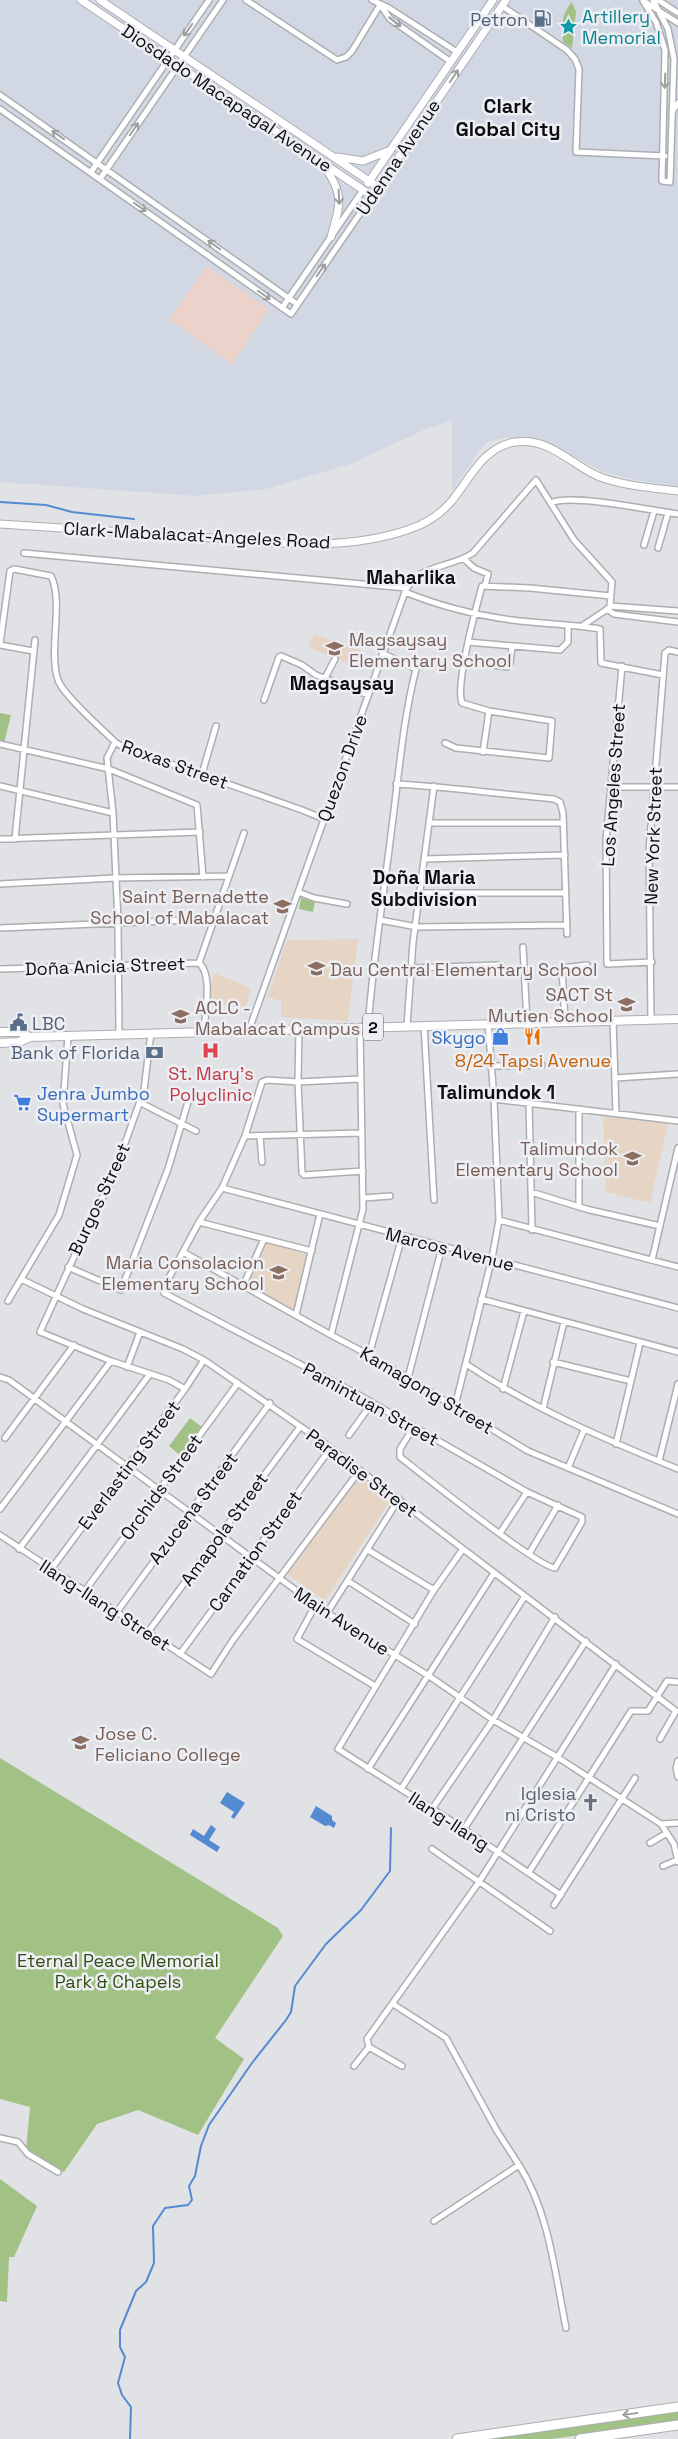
<svg xmlns="http://www.w3.org/2000/svg" width="678" height="2439" font-family="'Space Grotesk',sans-serif">
  <rect width="100%" height="100%" fill="#e0e2e6"/>
  <path fill="#d2d8e3" d="M0,0h678v486l-38,-5 -37,-9 -58,-31 -37,-4 -21,5 -9,10 -26,39v-71l-26,9 -76,35 -84,25 -69,7 -197,-14z"/>
  <path fill="#ebd2cb" d="M207,266l62,43 -37,56 -63,-46z"/>
  <path fill="#e6d5c4" d="M314,634l47,16 -7,16 -45,-19z
    M358,939l-10,82 -67,-4v-16l-14,-4 20,-57z
    M214,973l37,15 -5,20 -39,-5z
    M603,1116l65,8 -18,79 -44,-11z
    M267,1242l41,13 -14,57 -48,-23z
    M361,1475l31,23 -67,103 -38,-27z"/>
  <path fill="#a2c285" d="M572,2l4,10 -4,36 -9,-6c-1,-16 -2,-28 9,-40z
    M0,713l11,2 -7,28 -4,-2z
    M301,898l14,3 -2,11 -14,-3z
    M190,1418l12,9 -21,29 -12,-10z
    M0,1758l278,170 5,8 -68,102 29,21 -46,76 -60,-25 -41,14 -33,48 -38,-22 4,-43 -30,-8z
    M0,2179l37,27 -23,51h-5l-2,45 -7,-1z
    M678,2409v12l-126,18h-80z"/>
  <path fill="#548ad1" d="M227,1792l18,11 -11,16 -3,-2 3,-5 -14,-9z
    M316,1806l16,10v4l4,3 -2,5 -5,-3 -4,1 -15,-9z
    M211,1825l5,4 -7,11 11,7 -3,5 -27,-17 3,-6 11,7z"/>
  <g fill="none" stroke-linecap="round" stroke-linejoin="round">
    <path stroke="#548ad1" stroke-width="2" d="M0,502l46,3 26,7 62,7
      M130,2439l1,-32 -9,-12 -4,-12 7,-26 -5,-10v-17l16,-39 10,-9 8,-19 -1,-37 12,-18 23,-3 4,-5 -3,-14 6,-10 6,-30 8,-21 43,-62 34,-43 5,-8 4,-26 31,-42 35,-34 29,-39 1,-43"/>
    <defs>
      <path id="minor" d="M246,0l91,60 9,-3 6,-6 28,-46
        M372,0l17,8 68,44
        M658,0l20,13
        M643,1l13,21 9,28 -3,131 8,1 4,-123 -6,-30 -15,-29
        M645,2l33,21
        M381,6l9,13 61,43
        M502,6l65,44 8,9 4,10 -3,83 89,4
        M0,95l297,209
        M0,109l291,205 81,-118
        M672,112l6,-9
        M91,172l118,-172
        M100,179l123,-179
        M282,308l81,-118
        M551,503c18,-10 103,8 127,11
        M644,545l10,-34
        M658,548l10,-35
        M24,553l382,35
        M464,559l10,9 14,6 -3,12
        M405,592c34,14 70,23 107,28 30,4 59,4 88,9l1,34 62,12
        M607,609l7,5 64,8
        M582,626l27,-18
        M468,642l92,8 8,-8v-17
        M0,644l10,-73 4,-2 37,7c13,26 -3,74 7,104 5,15 44,49 57,62l8,5 179,63 22,9
        M0,645l33,6
        M465,661l42,6 3,-4 2,-16
        M622,666l-16,174 1,124 45,-2
        M325,678l10,-19
        M264,700l15,-43 2,-1 21,9 14,10 52,20
        M115,742l-8,16 6,55 5,109 1,112
        M445,743l11,5 93,10 3,-37 -63,-10 -27,-8c-7,-19 14,-95 20,-117l48,2 81,8
        M0,744l109,25 88,36 6,72
        M483,752l6,-41
        M202,774l14,-48
        M396,784c53,3 105,10 158,15l6,3 3,11 4,121
        M0,786l113,27
        M610,787h68
        M430,823h133
        M0,839l200,-7
        M15,839l20,-199
        M424,859l141,-4
        M0,884l115,-6 114,-2
        M298,892l16,6 33,6
        M420,893h146
        M380,920l37,7 150,-2
        M0,928l214,-9
        M523,947l4,75
        M199,963l45,-130
        M412,968l86,-3
        M0,969l199,-6c14,11 6,50 5,68
        M651,1019l-2,-168 16,-198 4,-3 9,2
        M613,1020l3,93
        M565,1021l-3,-53 25,-3
        M424,1025l10,175
        M407,1026l6,-84 21,-156
        M368,1027c5,-67 16,-134 24,-201 7,-53 11,-106 24,-157l-34,-16
        M299,1029l-1,53 4,91 2,2 59,-4
        M249,1030l156,-438c12,-28 44,-23 68,-39l63,-73 38,60 38,42 -2,24 68,5
        M151,1033l-7,57 -31,87 -25,49 -48,106 71,29 58,19 16,9
        M492,1066l50,-1
        M615,1078l63,-4
        M360,1079l-62,3 -31,-2 -5,2 -17,54 -23,52 -23,34 -36,67 1,4 193,101 170,98 55,25v5l-27,46c-19,-2 -132,-93 -155,-111v-8l13,-21
        M494,1099l184,22
        M141,1103l55,28
        M529,1103l3,127
        M579,1109v97
        M245,1136l117,-3
        M260,1136l2,26
        M222,1188l456,120
        M531,1192l55,17 74,17
        M364,1198l26,-2
        M499,1220l179,47
        M199,1222l113,29
        M183,1252l148,83 38,20 159,96 150,63
        M652,1260l26,-112
        M68,1267l53,23 47,-121 20,-67
        M21,1279l62,30 100,40 21,11 116,80 356,271 -16,28
        M243,1286l21,-47
        M481,1299l197,53
        M8,1301l51,-86 18,-60 -14,-51 5,-68
        M296,1315l24,-101
        M331,1335l32,-126 -3,-182
        M369,1355l33,-118
        M553,1362l78,19
        M466,1364c66,44 138,75 212,105
        M127,1367l13,-35
        M0,1377l9,3 318,233 102,63 64,44 64,37 104,67 13,20 4,18
        M408,1378l34,-131
        M503,1389l21,-78
        M455,1406l37,-148 7,-38 -5,-121 -6,-76
        M543,1409l21,-87
        M349,1435l23,-32
        M5,1438l69,-93
        M616,1444l24,-101
        M659,1461l19,-77
        M568,1468l16,-38
        M0,1509l111,-148
        M500,1533l27,-41
        M0,1535l211,139 22,-34 127,-170
        M19,1549l131,-175
        M463,1549l-29,41 -96,159 126,80 97,66
        M368,1550l66,40
        M529,1554l29,-49
        M52,1568l133,-179 19,-29
        M348,1581l67,43
        M84,1592l154,-209
        M316,1604l-19,35 78,47
        M116,1613l154,-210
        M327,1613l72,-114
        M148,1632l152,-205
        M180,1654l150,-205
        M678,1761l-2,7 2,9
        M368,1769l126,-196
        M401,1789l124,-193
        M432,1809l61,-89 62,-103
        M661,1824l17,-1
        M464,1829l122,-188
        M650,1843l17,-10
        M432,1849l118,82
        M663,1866l14,-6
        M529,1872l102,-161h17l19,-30 11,1
        M554,1905l81,-127
        M393,2004l53,34 51,93 22,34 -85,56
        M369,2047l-2,-8 112,-157 137,-218
        M369,2047l33,19
        M354,2066l15,-19
        M0,2138l18,4 10,12 30,18
        M519,2165c30,47 36,108 47,163"/>
      <path id="secondary" d="M81,0l291,196 134,-196
        M100,0l278,187
        M337,157l26,4 25,-10
        M324,166c21,29 16,39 7,71
        M368,183l125,-183
        M0,524c67,4 133,9 200,13 69,5 142,16 210,-8 15,-5 29,-14 40,-26 19,-22 32,-56 65,-61 35,-5 56,23 85,35 25,9 52,11 78,14"/>
      <path id="trunk" d="M0,1032h20l10,5
        M0,1043l19,-1 11,-5 648,-18"/>
      <path id="motorway" d="M457,2439l221,-32
        M580,2439l98,-14"/>
    </defs>
    <use href="#minor" stroke="#acaeb2" stroke-width="8"/>
    <use href="#secondary" stroke="#acaeb2" stroke-width="9"/>
    <use href="#trunk" stroke="#acaeb2" stroke-width="10"/>
    <use href="#motorway" stroke="#acaeb2" stroke-width="11"/>
    <use href="#minor" stroke="#fff" stroke-width="5"/>
    <use href="#secondary" stroke="#fff" stroke-width="7"/>
    <use href="#trunk" stroke="#fff" stroke-width="8"/>
    <use href="#motorway" stroke="#fff" stroke-width="9"/>
  </g>
  <defs><path id="oneway-shaft" d="M-6 0H5M1.5-3L5.5 0L1.5 3" fill="none" stroke-width="1.6" stroke-linecap="round" stroke-linejoin="round" transform="scale(1.25)"/></defs>
  <g stroke="#9e9f9f">
    <use href="#oneway-shaft" transform="translate(395 22) rotate(38)"/>
    <use href="#oneway-shaft" transform="translate(188 30) rotate(125)"/>
    <use href="#oneway-shaft" transform="translate(454 76) rotate(-56)"/>
    <use href="#oneway-shaft" transform="translate(665 81) rotate(92)"/>
    <use href="#oneway-shaft" transform="translate(134 129) rotate(-56)"/>
    <use href="#oneway-shaft" transform="translate(58 135) rotate(-145)"/>
    <use href="#oneway-shaft" transform="translate(339 197) rotate(87)"/>
    <use href="#oneway-shaft" transform="translate(140 207) rotate(35)"/>
    <use href="#oneway-shaft" transform="translate(214 245) rotate(-145)"/>
    <use href="#oneway-shaft" transform="translate(321 270) rotate(-55)"/>
    <use href="#oneway-shaft" transform="translate(264 295) rotate(35)"/>
    <use href="#oneway-shaft" transform="translate(630 2414) rotate(172)"/>
  </g>
  <defs>
    <symbol id="fuel-bare" viewBox="-9 -9 18 18"><path d="M-5.5-6h7V0h2V4h1.3V-2.5L3-4.5l.8-.8L6-3V5H2.5V1h-1V6h-7ZM-4.2-4.7v3.2H.2V-4.7Z" fill="#5c6f8a" stroke="#edeff4" stroke-width="2.5" paint-order="stroke"/></symbol>
    <symbol id="sight-bare" viewBox="-9 -9 18 18"><path d="M0-6L1.8-2.2L6-1.7L2.9 1.2L3.7 5.4L0 3.3L-3.7 5.4L-2.9 1.2L-6-1.7L-1.8-2.2Z" fill="#0f9aa8" stroke="#edeff4" stroke-width="2.5" paint-order="stroke"/></symbol>
    <symbol id="school-bare" viewBox="-9 -9 18 18"><path d="M0-5L7-2L0 1L-7-2ZM-4 1L0 2.5L4 1V4Q0 6-4 4Z" fill="#8d6e63" stroke="#edeff4" stroke-width="2.5" paint-order="stroke"/></symbol>
    <symbol id="university-bare" viewBox="-9 -9 18 18"><path d="M0-5L7-2L0 1L-7-2ZM-4 1L0 2.5L4 1V4Q0 6-4 4Z" fill="#8d6e63" stroke="#edeff4" stroke-width="2.5" paint-order="stroke"/></symbol>
    <symbol id="civic-bare" viewBox="-9 -9 18 18"><path d="M-.6-6.5H3V-4.5H.6V-3L4-1V1h2V6H-6V1h2V-1L-.6-3ZM-1.2 2.5V6h2.4V2.5Z" fill="#5c6f8a" stroke="#edeff4" stroke-width="2.5" paint-order="stroke"/></symbol>
    <symbol id="shop-bare" viewBox="-9 -9 18 18"><path d="M-5-2.5h2.3a2.7 3.5 0 0 1 5.4 0H5L5.5 6h-11ZM-1.5-2.5h3a1.5 2.3 0 0 0-3 0Z" fill="#3f7fe0" stroke="#edeff4" stroke-width="2.5" paint-order="stroke"/></symbol>
    <symbol id="restaurant-bare" viewBox="-9 -9 18 18"><path d="M-5-6h1v4h1v-4h1v4h1v-4h1v5L-1.5 .5V6h-2V.5L-5-1ZM5-6V6H3V1.5H1.5Q1.5-4 5-6Z" fill="#e8710a" stroke="#edeff4" stroke-width="2.5" paint-order="stroke"/></symbol>
    <symbol id="hospital-bare" viewBox="-9 -9 18 18"><path d="M-5-5h3v3.5h4V-5h3V5h-3V1.5h-4V5h-3Z" fill="#e0444e" stroke="#edeff4" stroke-width="2.5" paint-order="stroke"/></symbol>
    <symbol id="bank-bare" viewBox="-9 -9 18 18"><path d="M-6-4H6V4H-6ZM0-2.3a2.3 2.3 0 1 0 0 4.6a2.3 2.3 0 1 0 0-4.6Z" fill="#5c6f8a" stroke="#edeff4" stroke-width="2.5" paint-order="stroke"/></symbol>
    <symbol id="supermarket-bare" viewBox="-9 -9 18 18"><path d="M-6-5.5h2.5l.6 2H6L4.5 2H-2.5L-4.4-4H-6ZM-1.5 3.2a1.3 1.3 0 1 0 .1 0ZM3 3.2a1.3 1.3 0 1 0 .1 0Z" fill="#3f7fe0" stroke="#edeff4" stroke-width="2.5" paint-order="stroke"/></symbol>
    <symbol id="church-bare" viewBox="-9 -9 18 18"><path d="M-1.2-6h2.4v3.5h3.3v2.4h-3.3V6h-2.4V-.1h-3.3v-2.4h3.3Z" fill="#6b7280" stroke="#edeff4" stroke-width="2.5" paint-order="stroke"/></symbol>
  </defs>
  <g fill-rule="evenodd">
    <use href="#fuel-bare" x="530" y="6" width="25" height="25"/>
    <use href="#sight-bare" x="556" y="14" width="25" height="25"/>
    <use href="#school-bare" x="322" y="636" width="25" height="25"/>
    <use href="#school-bare" x="270" y="894" width="25" height="25"/>
    <use href="#school-bare" x="304" y="956" width="25" height="25"/>
    <use href="#university-bare" x="614" y="992" width="25" height="25"/>
    <use href="#university-bare" x="168" y="1004" width="25" height="25"/>
    <use href="#civic-bare" x="6" y="1010" width="25" height="25"/>
    <use href="#shop-bare" x="488" y="1024" width="25" height="25"/>
    <use href="#restaurant-bare" x="520" y="1024" width="25" height="25"/>
    <use href="#hospital-bare" x="198" y="1038" width="25" height="25"/>
    <use href="#bank-bare" x="142" y="1040" width="25" height="25"/>
    <use href="#supermarket-bare" x="10" y="1090" width="25" height="25"/>
    <use href="#school-bare" x="620" y="1146" width="25" height="25"/>
    <use href="#school-bare" x="266" y="1260" width="25" height="25"/>
    <use href="#university-bare" x="68" y="1730" width="25" height="25"/>
    <use href="#church-bare" x="578" y="1790" width="25" height="25"/>
  </g>
  <g text-anchor="middle" dominant-baseline="central" stroke-width="5" stroke-linejoin="round" paint-order="stroke">
    <rect fill="#edeff4" stroke="#505254" stroke-width="1" x="363" y="1013.5" width="20" height="27" rx="4"/>
    <g font-size="16" font-weight="bold" fill="#0d0e0f">
      <text x="373" y="1027">2</text>
    </g>
    <g font-size="18" fill="#0d838f" stroke="#edeff4" text-anchor="start">
      <text x="582" y="16">Artillery<tspan x="582" dy="21">Memorial</tspan></text>
    </g>
    <g font-size="18" fill="#4e5e75" stroke="#edeff4" text-anchor="end">
      <text x="528" y="19">Petron</text>
      <text x="32" y="1023" text-anchor="start">LBC</text>
      <text x="140" y="1052">Bank of Florida</text>
    </g>
    <g font-size="18" fill="#0d0e0f" stroke="#edeff4">
      <text transform="translate(227 98) rotate(34)">Diosdado Macapagal Avenue</text>
      <text transform="translate(398 157) rotate(-56)">Udenna Avenue</text>
      <text transform="translate(197 535) rotate(3)">Clark-Mabalacat-Angeles Road</text>
      <text transform="translate(175 764) rotate(20)">Roxas Street</text>
      <text transform="translate(342 768) rotate(-70)">Quezon Drive</text>
      <text transform="translate(613 785) rotate(-86)">Los Angeles Street</text>
      <text transform="translate(653 836) rotate(-88)">New York Street</text>
      <text transform="translate(105 966) rotate(-2)">Doña Anicia Street</text>
      <text transform="translate(99 1199) rotate(-65)">Burgos Street</text>
      <text transform="translate(450 1249) rotate(14)">Marcos Avenue</text>
      <text transform="translate(427 1390) rotate(31)">Kamagong Street</text>
      <text transform="translate(371 1404) rotate(29)">Pamintuan Street</text>
      <text transform="translate(129 1465) rotate(-53)">Everlasting Street</text>
      <text transform="translate(362 1473) rotate(37)">Paradise Street</text>
      <text transform="translate(161 1487) rotate(-54)">Orchids Street</text>
      <text transform="translate(193 1508) rotate(-53)">Azucena Street</text>
      <text transform="translate(224 1529) rotate(-54)">Amapola Street</text>
      <text transform="translate(255 1551) rotate(-54)">Carnation Street</text>
      <text transform="translate(105 1605) rotate(33)">Ilang-Ilang Street</text>
      <text transform="translate(342 1621) rotate(33)">Main Avenue</text>
      <text transform="translate(449 1821) rotate(33)">Ilang-Ilang</text>
    </g>
    <g font-size="18" fill="#785e54" stroke="#edeff4" text-anchor="start">
      <text x="349" y="639">Magsaysay<tspan x="349" dy="21">Elementary School</tspan></text>
      <text x="269" y="896" text-anchor="end">Saint Bernadette<tspan x="269" dy="21">School of Mabalacat</tspan></text>
      <text x="330" y="969">Dau Central Elementary School</text>
      <text x="613" y="994" text-anchor="end">SACT St<tspan x="613" dy="21">Mutien School</tspan></text>
      <text x="195" y="1007">ACLC -<tspan x="195" dy="21">Mabalacat Campus</tspan></text>
      <text x="618" y="1148" text-anchor="end">Talimundok<tspan x="618" dy="21">Elementary School</tspan></text>
      <text x="264" y="1262" text-anchor="end">Maria Consolacion<tspan x="264" dy="21">Elementary School</tspan></text>
      <text x="95" y="1733">Jose C.<tspan x="95" dy="21">Feliciano College</tspan></text>
    </g>
    <g font-size="18" fill="#366cbe" stroke="#edeff4" text-anchor="end">
      <text x="486" y="1037">Skygo</text>
      <text x="37" y="1093" text-anchor="start">Jenra Jumbo<tspan x="37" dy="21">Supermart</tspan></text>
    </g>
    <g font-size="18" fill="#c56008" stroke="#edeff4">
      <text x="533" y="1060">8/24 Tapsi Avenue</text>
    </g>
    <g font-size="18" fill="#be3a42" stroke="#edeff4">
      <text x="211" y="1073">St. Mary's<tspan x="211" dy="21">Polyclinic</tspan></text>
    </g>
    <g font-size="18" fill="#5b616d" stroke="#edeff4" text-anchor="end">
      <text x="576" y="1793">Iglesia<tspan x="576" dy="21">ni Cristo</tspan></text>
    </g>
    <g font-size="18" fill="#324d11" stroke="#edeff4">
      <text x="118" y="1960">Eternal Peace Memorial<tspan x="118" dy="21">Park &amp; Chapels</tspan></text>
    </g>
    <g font-size="19" font-weight="bold" fill="#0d0e0f" stroke="#edeff4">
      <text x="411" y="577">Maharlika</text>
      <text x="342" y="683">Magsaysay</text>
      <text x="424" y="877">Doña Maria<tspan x="424" dy="22">Subdivision</tspan></text>
      <text x="496" y="1092">Talimundok 1</text>
    </g>
    <g font-size="20" font-weight="bold" fill="#0d0e0f" stroke="#edeff4">
      <text x="508" y="106">Clark<tspan x="508" dy="23">Global City</tspan></text>
    </g>
  </g>
</svg>
